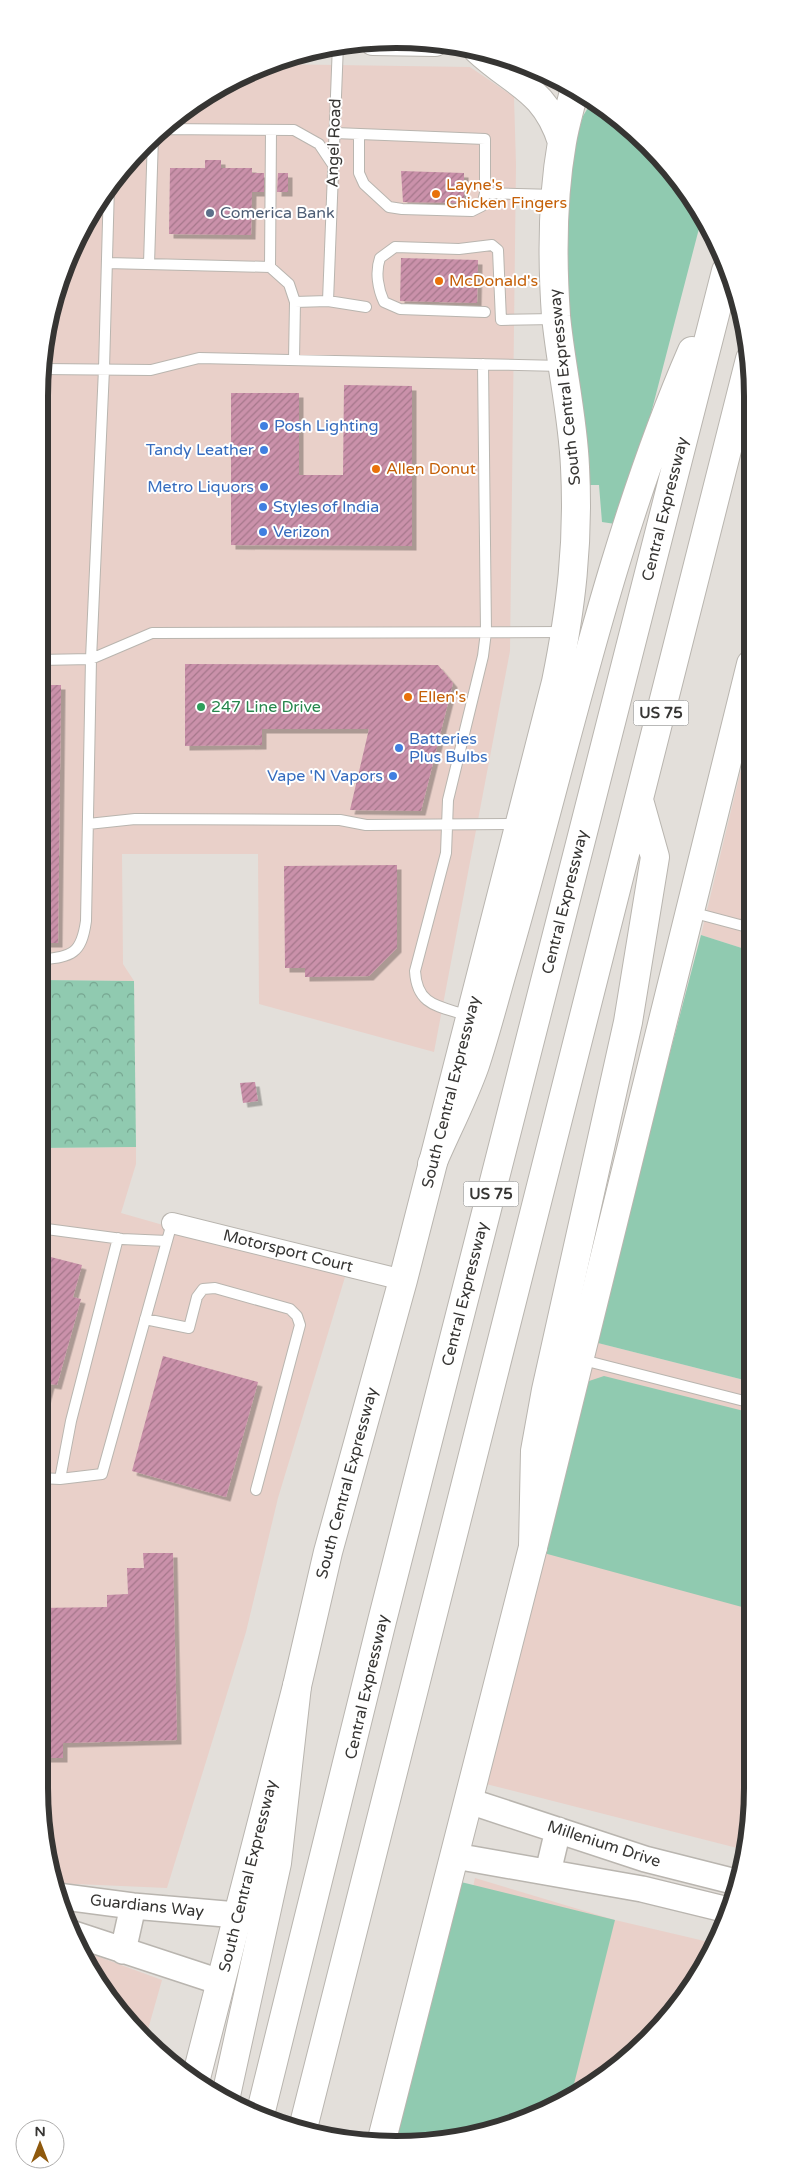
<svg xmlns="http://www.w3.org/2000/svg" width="792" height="2184" font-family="'Varela Round',sans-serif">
  <defs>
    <pattern id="forest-crowns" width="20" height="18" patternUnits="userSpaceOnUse" patternTransform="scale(1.25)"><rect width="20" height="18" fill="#90cab0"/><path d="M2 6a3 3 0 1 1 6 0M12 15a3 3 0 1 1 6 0" fill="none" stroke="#76a590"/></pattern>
    <pattern id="building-hatch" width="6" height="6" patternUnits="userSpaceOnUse" patternTransform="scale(1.25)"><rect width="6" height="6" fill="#ca91aa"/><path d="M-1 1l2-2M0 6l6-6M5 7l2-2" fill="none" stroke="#a5778b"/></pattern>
    <filter id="shadow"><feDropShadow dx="4.5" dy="4.5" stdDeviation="0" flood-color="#0004"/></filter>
  </defs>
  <rect width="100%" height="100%" fill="#e3dfda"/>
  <path fill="#e9d0c9" d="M268,64l202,3 44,30 2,68 -6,486 -76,401 -175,-48 -1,-150h-136l1,110 11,17 -95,-1v-584l12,-92 24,-66 37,-59 48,-51 57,-41z
    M751,728v223l-50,-16z
    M136,1147v17l-15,49 224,64 -67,221 -32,134 -79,256 -114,-5 -7,-26 -7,-69v-640z
    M594,1342l158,40 1,406 -8,62 -259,-66z
    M475,1878l140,42 98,23 -20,44 -44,53 -54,45 -107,48 -74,11z
    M83,1951l79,29 -17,60 -17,-16z"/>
  <path fill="#90cab0" d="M592,101l72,59 38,57 -80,308 -20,-3 -3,-37h-12l-12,-94 -11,-156 6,-75 13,-44z
    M701,935l50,16 1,431 -158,-40z
    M604,1376l148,37 1,197 -213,-58 42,-165 7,-6z
    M461,1882l154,38 -44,176 -83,37 -69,11h-27z"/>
  <path fill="url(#forest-crowns)" d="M39,980l95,1 2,166 -97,1z"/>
  <path fill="url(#building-hatch)" filter="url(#shadow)" d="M205,160h16v8h31v5h12v19h-12l-1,43 -82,-1 1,-66h35z
    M401,171l63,2v30l-61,-1z
    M278,173h10v19h-11z
    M401,258l77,2 -1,43 -77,-2z
    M344,385l68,1v160l-181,-1v-152h68v82h44z
    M185,664l253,1 15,18 -32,128 -71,-1 19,-81h-107v16l-77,1z
    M39,685h22l-3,258h-19z
    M397,865v83l-28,28 -64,1v-9h-20l-1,-102z
    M255,1082l3,19 -15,2 -3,-20z
    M39,1254l43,11 -9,32 8,2 -24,86 -7,-1 -7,26h-4z
    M163,1356l95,26 -32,115 -94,-26z
    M143,1553h30l4,187 -114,3v15h-24v-150l68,-1v-12l21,-1 -1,-26h17z"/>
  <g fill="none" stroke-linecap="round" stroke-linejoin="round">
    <defs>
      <path id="service" d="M158,130l2,-1 134,1 25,14 14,21
        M335,133l150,6v54l70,2
        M359,134v39l5,11 25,23 13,2 70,2 10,-5 3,-13
        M107,263l163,4 19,17 6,18 33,-1 38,6
        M149,264l4,-128
        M270,267l1,-137
        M328,301l10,-257
        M485,312l-85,-3 -16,-7c-6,-13 -9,-30 -4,-44l15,-11 64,2 33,-4 6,5 3,70 54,-1
        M294,360l1,-58
        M42,369l109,1 48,-12 363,8
        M39,660l52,-1 61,-26 413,-1
        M88,824l47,-5 205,1 26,5 153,-1
        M691,912l60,16
        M745,927l6,-26
        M39,960c32,-4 42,-4 47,-39l5,-262 13,-290 5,-184
        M469,1016c-29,-10 -52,-9 -54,-45l31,-118 2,-53 35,-144 3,-24 -3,-268
        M39,1228l83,11 45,2
        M145,1319l44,9 8,-31 6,-8 12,-1 75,21 7,7 3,9 -44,165
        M579,1359l173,44
        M39,1478l21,1 42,-5 70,-251
        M60,1479l11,-58 47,-183"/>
      <path id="minor" d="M172,1223l231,57"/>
      <path id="tertiary" d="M469,1801l176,58 95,24
        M455,1856l187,33 86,21
        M548,1872l10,-42
        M57,1896l76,10 104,9
        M71,1933l149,49
        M123,1951l10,-45"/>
      <path id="secondary" d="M373,41l62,1
        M477,49c37,35 68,39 85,93
        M195,2082l102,-396 31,-134 75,-272 153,-598c15,-74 23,-139 19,-215 -2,-50 -14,-100 -19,-151 -4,-57 -4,-117 6,-174 3,-18 9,-37 13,-55
        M381,2143l152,-596 218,-883"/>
      <path id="motorway" d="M432,1164c14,-33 31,-65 43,-99 11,-33 20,-69 30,-103 59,-202 103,-418 187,-611
        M533,1547l2,-96 11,-61 82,-368 27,-165 -16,-57
        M225,2100l52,-237 20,-177
        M260,2115l122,-494 344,-1350
        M303,2128l447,-1769"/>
    </defs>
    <use href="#service" stroke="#b9b5af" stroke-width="12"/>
    <use href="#minor" stroke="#b9b5af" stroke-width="22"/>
    <use href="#tertiary" stroke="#b9b5af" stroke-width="28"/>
    <use href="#secondary" stroke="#b9b5af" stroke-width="30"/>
    <use href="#motorway" stroke="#b9b5af" stroke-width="30"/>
    <use href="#service" stroke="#fff" stroke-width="10"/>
    <use href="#minor" stroke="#fff" stroke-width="20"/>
    <use href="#tertiary" stroke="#fff" stroke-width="25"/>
    <use href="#secondary" stroke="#fff" stroke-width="28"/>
    <use href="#motorway" stroke="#fff" stroke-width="28"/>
  </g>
  <g fill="#e8710a" stroke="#fff" stroke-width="2">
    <circle cx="436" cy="194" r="5"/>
    <circle cx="439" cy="281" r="5"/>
    <circle cx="376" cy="469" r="5"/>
    <circle cx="408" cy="697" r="5"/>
  </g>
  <circle fill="#5c6f8a" stroke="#fff" stroke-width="2" cx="210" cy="213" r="5"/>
  <g fill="#3f7fe0" stroke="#fff" stroke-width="2">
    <circle cx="264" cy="426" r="5"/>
    <circle cx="264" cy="450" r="5"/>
    <circle cx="264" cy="487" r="5"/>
    <circle cx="263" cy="507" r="5"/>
    <circle cx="263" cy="532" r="5"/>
    <circle cx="399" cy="748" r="5"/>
    <circle cx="393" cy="776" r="5"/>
  </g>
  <circle fill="#2e9e5b" stroke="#fff" stroke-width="2" cx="201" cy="707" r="5"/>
  <g text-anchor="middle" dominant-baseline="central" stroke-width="4" stroke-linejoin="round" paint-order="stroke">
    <g fill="#fff" stroke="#727270" stroke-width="1">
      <rect x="633.5" y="700.5" width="55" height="25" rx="4"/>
      <rect x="463.5" y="1181.5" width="55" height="25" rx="4"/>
    </g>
    <g font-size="15" font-weight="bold" fill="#363533">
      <text x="661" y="713">US 75</text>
      <text x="491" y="1194">US 75</text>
    </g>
    <g font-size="16" fill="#363533" stroke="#fff">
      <text transform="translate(334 143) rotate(-88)">Angel Road</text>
      <text transform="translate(565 387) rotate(-96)">South Central Expressway</text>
      <text transform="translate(665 509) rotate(-76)">Central Expressway</text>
      <text transform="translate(565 902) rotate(-76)">Central Expressway</text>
      <text transform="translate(451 1092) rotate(-76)">South Central Expressway</text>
      <text transform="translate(288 1251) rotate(14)">Motorsport Court</text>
      <text transform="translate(465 1294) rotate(-76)">Central Expressway</text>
      <text transform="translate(347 1483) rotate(-75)">South Central Expressway</text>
      <text transform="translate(367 1687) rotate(-77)">Central Expressway</text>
      <text transform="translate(604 1844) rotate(18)">Millenium Drive</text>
      <text transform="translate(248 1876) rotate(-76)">South Central Expressway</text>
      <text transform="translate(147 1906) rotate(6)">Guardians Way</text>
    </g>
    <g font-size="16" fill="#c56008" stroke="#fff" text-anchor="start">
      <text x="446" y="185">Layne's<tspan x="446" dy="18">Chicken Fingers</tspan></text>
      <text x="449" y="281">McDonald's</text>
      <text x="386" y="469">Allen Donut</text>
      <text x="418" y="697">Ellen's</text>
    </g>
    <g font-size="16" fill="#4e5e75" stroke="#fff" text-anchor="start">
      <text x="220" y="213">Comerica Bank</text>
    </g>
    <g font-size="16" fill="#366cbe" stroke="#fff" text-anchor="start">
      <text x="274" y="426">Posh Lighting</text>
      <text x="254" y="450" text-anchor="end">Tandy Leather</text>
      <text x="254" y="487" text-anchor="end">Metro Liquors</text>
      <text x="273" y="507">Styles of India</text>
      <text x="273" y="532">Verizon</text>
      <text x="409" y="739">Batteries<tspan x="409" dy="18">Plus Bulbs</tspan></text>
      <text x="383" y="776" text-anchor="end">Vape 'N Vapors</text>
    </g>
    <g font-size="16" fill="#27864d" stroke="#fff" text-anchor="start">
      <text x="211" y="707">247 Line Drive</text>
    </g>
  </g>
  <path d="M0 0H792V2184H0ZM396 48H396A348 348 0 0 1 744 396V1788A348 348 0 0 1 396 2136H396A348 348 0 0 1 48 1788V396A348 348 0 0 1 396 48Z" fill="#fff" fill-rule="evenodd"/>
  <path fill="none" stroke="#363533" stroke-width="6" d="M396 48H396A348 348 0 0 1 744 396V1788A348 348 0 0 1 396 2136H396A348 348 0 0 1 48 1788V396A348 348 0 0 1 396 48Z"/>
  <g transform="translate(40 2144)"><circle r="24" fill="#ffffff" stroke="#afaead"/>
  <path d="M0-4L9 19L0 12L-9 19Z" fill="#8f590d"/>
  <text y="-8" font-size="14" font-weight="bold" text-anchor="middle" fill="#363533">N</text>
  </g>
</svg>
